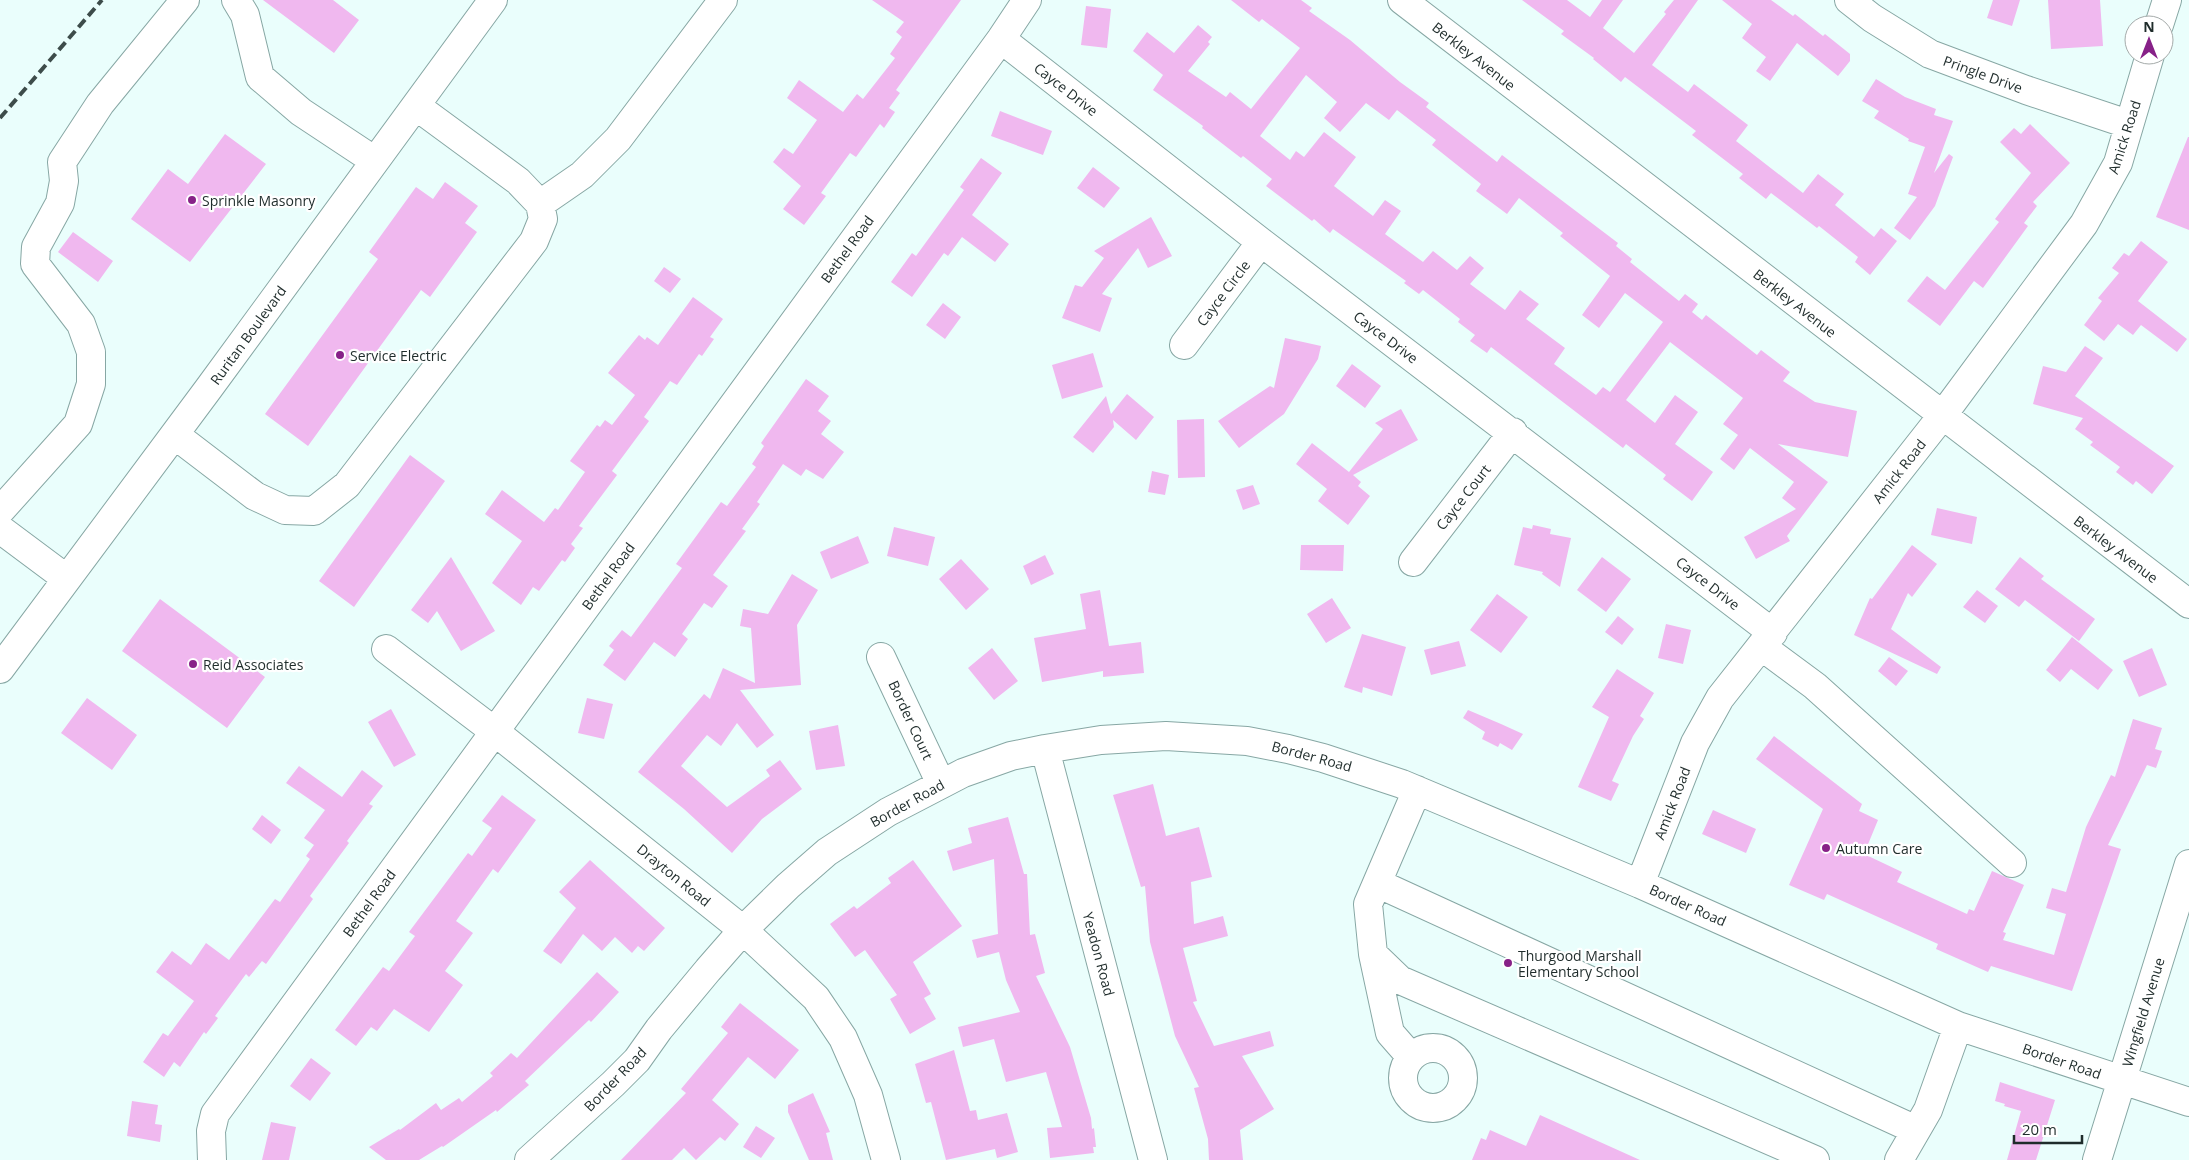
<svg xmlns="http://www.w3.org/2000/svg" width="2189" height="1160" font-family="'Open Sans',sans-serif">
  <rect width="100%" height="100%" fill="#eafefc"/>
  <path fill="#f0b8ef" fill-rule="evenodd" d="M263,0h70l26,20 -25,33z
    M872,0h89l-65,90 4,3 -11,15 6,4 -11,16 -4,-4 -24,33 -6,-4 -29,40 5,3 -22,29 -21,-16 18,-23 -28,-24 11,-14 9,6 24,-34 -30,-22 12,-18 44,32 14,-18 6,5 32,-41 -5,-4 12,-17 -6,-5 8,-10z
    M1231,0h70l11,8 -3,3 41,29 50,42 29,21 -3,4 71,55 5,-7 116,88 -2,3 16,13 -2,3 49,39 6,-7 13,10 -6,8 10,8 4,-5 51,40 4,-5 29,22 -7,9 32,21 42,9 -9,46 -70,-13 50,38 -41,54 3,5 -34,18 -12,-22 52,-28 -14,-11 12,-16 -44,-34 -16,22 -14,-11 18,-24 -15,-11 20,-26 -73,-56 -44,58 29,23 20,-28 23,17 -23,32 38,28 -21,29 -29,-22 3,-4 -40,-31 -3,4 -132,-101 -4,6 -17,-12 5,-6 -17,-13 2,-3 -37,-29 -4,4 -15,-11 2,-2 -73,-52 -3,4 -16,-14 -2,2 -46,-35 6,-7 -29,-23 -2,2 -39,-30 1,-2 -50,-36 10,-15 -30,-24 14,-19 27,21 24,-28 14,12 -4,5 2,2 -22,27 38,26 4,-5 21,17 49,-61 -38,-29 -3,3zM1306,75l31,27 -13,16 16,14 26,-29 23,17 8,-10 39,30 -4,5 49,39 -5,7 31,23 12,-16 44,35 -3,3 50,40 -28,39 17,13 26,-35 38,29 -53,70 -7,-5 -7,8 -42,-31 11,-16 -39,-29 13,-15 -19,-14 -15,20 -35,-26 14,-16 -14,-12 -13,14 -24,-19 -10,11 -38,-28 16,-23 -16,-11 -12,16 -39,-30 22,-29 -32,-25 -20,25 -8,-6 -6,9 -30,-24z
    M1522,0h45l23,17 12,-17h21l-20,28 31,25 32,-39 -2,-2 10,-12h24l-46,65 36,27 6,-8 54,41 -12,16 67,52 15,-19 26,20 -9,11 39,32 7,-9 16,13 -27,34 -15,-13 3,-5 -39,-31 -2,2 -46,-35 -5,6 -27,-21 4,-4 -51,-39 4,-4 -71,-54 -4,5 -28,-23 1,-1 -33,-24 3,-3z
    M1722,0h49l22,16 2,-2 28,22 2,-2 25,20v7l-12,15 -41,-33 -27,38 -14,-10 10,-14 -24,-19 10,-14z
    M1993,0h27l-8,26 -25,-8z
    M2048,0h52l3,46 -52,3z
    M1086,6l25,3 -4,39 -26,-3z
    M1876,79l29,18 31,12 -2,6 19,6 -19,52 15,-19 4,3 -18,49 -25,34 -16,-12 23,-31 -9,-3 17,-47 -17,-6 1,-2 -35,-21 5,-7 -17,-10z
    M1000,111l52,20 -9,24 -52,-19z
    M2030,124l40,39 -37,39 4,4 -13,17 4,3 -45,62 -9,-7 -34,45 -33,-25 20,-25 18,14 54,-68 -4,-3 36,-46 -31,-31 14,-14 7,6z
    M225,134l41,30 -76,98 -59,-43 37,-50 20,15z
    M2188,137h1v93l-33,-13z
    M981,158l21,15 -30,42 37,29 -14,18 -33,-25 -14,19 -4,-3 -32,44 -21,-15 21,-29 4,3 48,-66 -4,-3z
    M1093,167l27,21 -16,20 -27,-20z
    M445,182l33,24 -13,17 12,9 -47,65 -9,-7 -113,156 -43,-32 113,-155 -9,-7 47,-65 17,12z
    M1151,217l21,39 -24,12 -10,-20 -36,46 10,4 -12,34 -38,-14 13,-33 7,2 22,-29 -10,-7z
    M73,232l40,29 -15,21 -40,-30z
    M2141,241l27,21 -30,39 49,38 -10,13 -36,-27 -8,10 -15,-11 -14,17 -20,-16 18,-24 -4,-3 21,-25 -7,-5 12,-15 5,3z
    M664,267l17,12 -11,14 -16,-12z
    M693,297l30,22 -13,18 4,2 -12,17 -3,-2 -22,31 -7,-4 -26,36 5,4 -37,50 5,4 -38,51 4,2 -12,16 4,4 -10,14 -3,-2 -23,31 -6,-4 -12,18 -29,-22 30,-42 -37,-27 17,-24 42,32 11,-14 3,2 27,-38 -15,-11 27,-36 3,2 5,-7 7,5 23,-30 -27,-22 31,-38 6,5 2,-3 11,8z
    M943,303l18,14 -16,22 -19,-14z
    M1285,338l36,8 -3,13 -34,55 -45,34 -21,-27 52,-35 4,2z
    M2085,346l18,12 -28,38 99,70 -22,28 -16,-13 -3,4 -17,-13 4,-5 -30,-22 3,-3 -18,-13 8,-11 -50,-14 10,-38 23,6z
    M1093,353l10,34 -41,12 -10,-34z
    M1352,364l29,22 -16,22 -29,-22z
    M806,379l23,17 -11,15 13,10 -10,13 23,18 -21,27 -17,-10 -5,7 -18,-12 -26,38 3,2 -18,25 4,2 -33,44 15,11 -16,22 -8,-5 -22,31 6,5 -13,18 -21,-15 -29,39 -22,-16 11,-15 -5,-4 13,-16 9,7 51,-69 -6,-4 45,-62 6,4 29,-39 -4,-3 12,-18 -3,-3z
    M1127,394l27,23 -18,23 -23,-20 1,7 -21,26 -20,-16 33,-41 5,18z
    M1401,409l17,31 -65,35 8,7 -3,4 12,10 -22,29 -30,-24 9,-12 -31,-25 16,-21 37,29 34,-43 -8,-6z
    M1204,419l1,58 -27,1 -1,-58z
    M410,455l35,26 -91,126 -35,-26z
    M1152,471l17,4 -4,20 -17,-3z
    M1253,485l7,19 -17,6 -7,-20z
    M1937,508l40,9 -5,27 -41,-9z
    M1533,525l18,4 -1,5 21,4 -11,49 -18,-13 1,-2 -29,-7 9,-38 9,2z
    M894,527l41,10 -7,29 -41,-10z
    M858,536l11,27 -38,16 -11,-27z
    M1301,545h43l-1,26 -43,-1z
    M1912,545l25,19 -25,33 -4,-4 -17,36 50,38 -4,7 -83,-39 16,-37 2,1z
    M1045,555l9,19 -23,11 -8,-19z
    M451,557l44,74 -34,20 -24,-40 -9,12 -17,-13z
    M1602,557l29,22 -25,33 -29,-22z
    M2020,557l24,19 -3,3 54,40 -16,22 -54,-41 -6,7 -24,-18z
    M961,559l28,30 -23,21 -27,-31z
    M792,574l26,16 -21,35 4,60 -61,5 34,45 -17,13 -20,-25 -16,23 -14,-11 -26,31 46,41 43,-31 -4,-6 14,-10 22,29 -40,30 -30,34 -48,-44 -46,-37 66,-78 6,5 13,-31 32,15 -4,-55 -11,-2 3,-17 25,5z
    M1100,590l9,56 32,-4 3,31 -41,4v-6l-61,11 -8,-44 52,-9 -6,-35z
    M1977,590l21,16 -13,17 -22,-16z
    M1497,594l31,23 -27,36 -31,-23z
    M1332,598l19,30 -25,15 -19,-29z
    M160,599l105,78 -38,51 -105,-77z
    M1618,616l16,13 -12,16 -17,-13z
    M1666,624l25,6 -8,34 -25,-6z
    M1362,634l44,13 -14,49 -29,-9 -1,6 -18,-6z
    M2072,637l41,33 -15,20 -27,-21 -11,13 -14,-12z
    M1459,641l7,25 -35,9 -7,-25z
    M992,648l26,33 -24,19 -26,-32z
    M2152,648l15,37 -28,12 -16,-36z
    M1889,657l19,14 -12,15 -18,-15z
    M1617,669l37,24 -14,23 4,3 -11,17 -21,45 7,3 -8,17 -33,-14 31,-70 -17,-10z
    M87,698l50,37 -25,35 -51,-37z
    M587,698l26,6 -9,35 -26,-6z
    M391,709l25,46 -22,12 -26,-45z
    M1468,710l33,14 22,10 -11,16 -12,-7 -2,4 -16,-8 3,-7 -22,-14z
    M2133,719l29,9 -7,21 7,2 -6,17 -9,-3 -39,80 13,4 -49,142 -81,-25 -3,6 -52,-23 2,-5 -111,-50 -3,6 -35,-15 34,-76 -67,-50 18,-23 88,68 -3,7 19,9 -14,34 38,18 -5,10 70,32 2,-5 5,2 18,-40 32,14 -21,47 3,1 -3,7 51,15 12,-41 -20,-6 6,-20 14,4 20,-65 25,-52 4,2z
    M838,725l7,41 -29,4 -7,-39z
    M299,766l43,31 20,-27 21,16 -14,18 4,2 -26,35 2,2 -39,53 3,3 -47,65 -4,-3 -13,16 -3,-3 -31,42 3,2 -12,16 -2,-2 -24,35 -6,-5 -10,15 -21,-15 20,-29 5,3 26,-35 -38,-29 16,-21 19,14 15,-22 23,17 46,-61 5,3 30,-43 -4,-3 8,-11 -10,-7 21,-28 -39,-27z
    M1153,784l13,52 33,-9 13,50 -21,5 3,42 29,-8 5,20 -45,12 14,53 -4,1 21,44 56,-15 4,15 -32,10 32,53 -34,21 3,30h-34l-1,-21 -14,-51 5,-1 -24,-51 -25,-94 -5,-56 -4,1 -28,-92z
    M502,795l34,25 -38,53 -5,-4 -37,52 17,12 -28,38 18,14 -34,47 -35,-23 -17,22 -6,-4 -15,19 -21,-16 48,-63 6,4 26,-35 -6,-4 59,-79 4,3 20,-28 -10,-7z
    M1713,810l43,19 -10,24 -44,-19z
    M262,815l19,15 -10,14 -19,-15z
    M1008,817l16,57h3l3,61 5,-1 10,39 -9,3 34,71 21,71 1,11 2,-1 2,19h-3l1,6 -44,5 -3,-30 15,-1 -16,-55 -40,10 -12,-43 -31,8 -5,-20 62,-15 -14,-32 -7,-28 -22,6 -5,-18 26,-6 -4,-75 -41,12 -6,-20 25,-8 -4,-15z
    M590,860l75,68 -21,23 -6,-5 -6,7 -17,-16 -13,14 -19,-17 -22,30 -18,-13 33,-43 -17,-16z
    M913,860l49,66 -49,36 18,32 -7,4 12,21 -26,15 -20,-35 7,-4 -32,-45 -10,7 -25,-33 24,-18 3,3 34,-26 -3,-5z
    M597,972l22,20 -28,30 -2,-2 -64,61 4,4 -32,27 -1,-2 -53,37 -1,-1 -23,14h-33l-17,-13 30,-18 1,1 36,-27 5,7 18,-12 3,4 31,-26 -3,-3 21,-20 6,5z
    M740,1003l59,47 -24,29 -27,-22 -36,43 27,24 -14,17 -5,-4 -24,23 -12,-12 -12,12h-51l65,-67 -5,-4 47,-56 -7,-6z
    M954,1050l16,61 6,-1 2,10 29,-7 11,39 -21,6 -2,-9 -49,11 -15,-58 -5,1 -11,-39z
    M311,1058l20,15 -21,28 -20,-15z
    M2000,1082l55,18 -19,60h-29l14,-49 -17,-5 1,-2 -10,-3z
    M813,1093l17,39 -4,1 7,27h-24l-21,-48v-7z
    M132,1101l26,4 -3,19 7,1 -2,17 -33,-6z
    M1540,1115l100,45h-168l9,-22 5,2 4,-10 36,16z
    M271,1122l25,5 -7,33h-27z
    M756,1126l19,12 -14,20 -18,-11z"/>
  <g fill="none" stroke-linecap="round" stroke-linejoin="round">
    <defs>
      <path id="minor" d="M236,0l9,15 15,62 41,35 74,49
        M1402,0l787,604
        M1849,0l23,18 58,36 96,36 102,34
        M2159,25l8,-25
        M1001,39l260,203 512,391
        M540,204l42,-29 36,-36 105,-139
        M1184,345l77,-103
        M175,435l80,61 30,14 29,1 33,-26 187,-244 9,-22 -3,-15 -22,-23 -102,-75
        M0,511l78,-87 13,-40v-32l-10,-28 -46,-60 1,-17 24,-44 4,-22 -2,-19 38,-58 85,-104
        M0,529l67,50
        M1413,562l100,-130
        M1761,646l54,40 197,177
        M386,649l108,82 249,199 73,68 27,40 25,57 18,65
        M881,657l60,127
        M0,669l209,-281 284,-388
        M1045,749l108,411
        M1417,790l-49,114 5,50 27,26 415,180
        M1377,883l539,247
        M1640,884l55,-141 25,-45 222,-282 142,-192 34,-61 32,-108
        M1373,954l17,79 21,24
        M1403 1078a30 30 0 1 1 60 0a30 30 0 1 1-60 0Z
        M212,1160l-1,-29 4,-17 786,-1075 26,-39
        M529,1160l84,-76 24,-24 22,-31 49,-59 35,-40 45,-44 39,-34 61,-40 75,-39 48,-17 34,-7 56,-9 65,-4 81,5 41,8 35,9 79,26 238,100 318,142 231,76
        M1899,1160l29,-50 30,-84
        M2097,1160l92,-296"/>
    </defs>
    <use href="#minor" stroke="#87a7a4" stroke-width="30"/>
    <use href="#minor" stroke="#fff" stroke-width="28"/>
    <path stroke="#3d4c4a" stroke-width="4" stroke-dasharray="10 5" stroke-linecap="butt" d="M0,118l102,-118"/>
  </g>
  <g fill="#872188" stroke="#fff" stroke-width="2">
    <circle cx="192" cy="200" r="5"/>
    <circle cx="340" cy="355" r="5"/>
    <circle cx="193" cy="664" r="5"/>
    <circle cx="1826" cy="848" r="5"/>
    <circle cx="1508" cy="963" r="5"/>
  </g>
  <g text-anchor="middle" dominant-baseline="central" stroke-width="4.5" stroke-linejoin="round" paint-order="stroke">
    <g font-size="14" fill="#1f2c2b" stroke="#fff">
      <text transform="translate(1474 56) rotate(38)">Berkley Avenue</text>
      <text transform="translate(1983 74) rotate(20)">Pringle Drive</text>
      <text transform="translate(1066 89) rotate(38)">Cayce Drive</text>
      <text transform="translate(2124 137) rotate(-72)">Amick Road</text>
      <text transform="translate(847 249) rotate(-54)">Bethel Road</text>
      <text transform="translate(1223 293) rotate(-53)">Cayce Circle</text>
      <text transform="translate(1795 303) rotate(38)">Berkley Avenue</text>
      <text transform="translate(248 335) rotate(-54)">Ruritan Boulevard</text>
      <text transform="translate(1386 337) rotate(37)">Cayce Drive</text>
      <text transform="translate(1899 471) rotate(-52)">Amick Road</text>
      <text transform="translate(1463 497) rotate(-52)">Cayce Court</text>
      <text transform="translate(2116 549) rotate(37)">Berkley Avenue</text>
      <text transform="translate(608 576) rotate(-54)">Bethel Road</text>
      <text transform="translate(1708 583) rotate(38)">Cayce Drive</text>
      <text transform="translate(911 720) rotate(65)">Border Court</text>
      <text transform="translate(1312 756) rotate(15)">Border Road</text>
      <text transform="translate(907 803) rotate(-29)">Border Road</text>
      <text transform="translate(1672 803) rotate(-69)">Amick Road</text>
      <text transform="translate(674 875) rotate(39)">Drayton Road</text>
      <text transform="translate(369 903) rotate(-54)">Bethel Road</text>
      <text transform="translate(1688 905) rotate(24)">Border Road</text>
      <text transform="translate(1099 954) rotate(75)">Yeadon Road</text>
      <text transform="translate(2143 1012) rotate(-73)">Wingfield Avenue</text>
      <text transform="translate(2062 1061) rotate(19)">Border Road</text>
      <text transform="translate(615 1079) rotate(-46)">Border Road</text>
    </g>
    <g font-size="14" fill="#1f2c2b" stroke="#fff" text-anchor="start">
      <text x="202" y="200">Sprinkle Masonry</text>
      <text x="350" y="355">Service Electric</text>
      <text x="203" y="664">Reid Associates</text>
      <text x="1836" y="848">Autumn Care</text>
      <text x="1518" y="955">Thurgood Marshall<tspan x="1518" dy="16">Elementary School</tspan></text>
    </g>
  </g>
  <g transform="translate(2149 40)"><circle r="24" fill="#ffffff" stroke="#a5abaa"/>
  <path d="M0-4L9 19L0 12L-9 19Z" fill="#872188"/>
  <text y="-8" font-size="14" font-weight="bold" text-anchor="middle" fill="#1f2c2b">N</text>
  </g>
  <path d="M2014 1135v8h68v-8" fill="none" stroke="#1f2c2b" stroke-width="2.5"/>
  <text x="2022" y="1135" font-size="15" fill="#1f2c2b" stroke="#ffffff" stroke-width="4" paint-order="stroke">20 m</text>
</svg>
